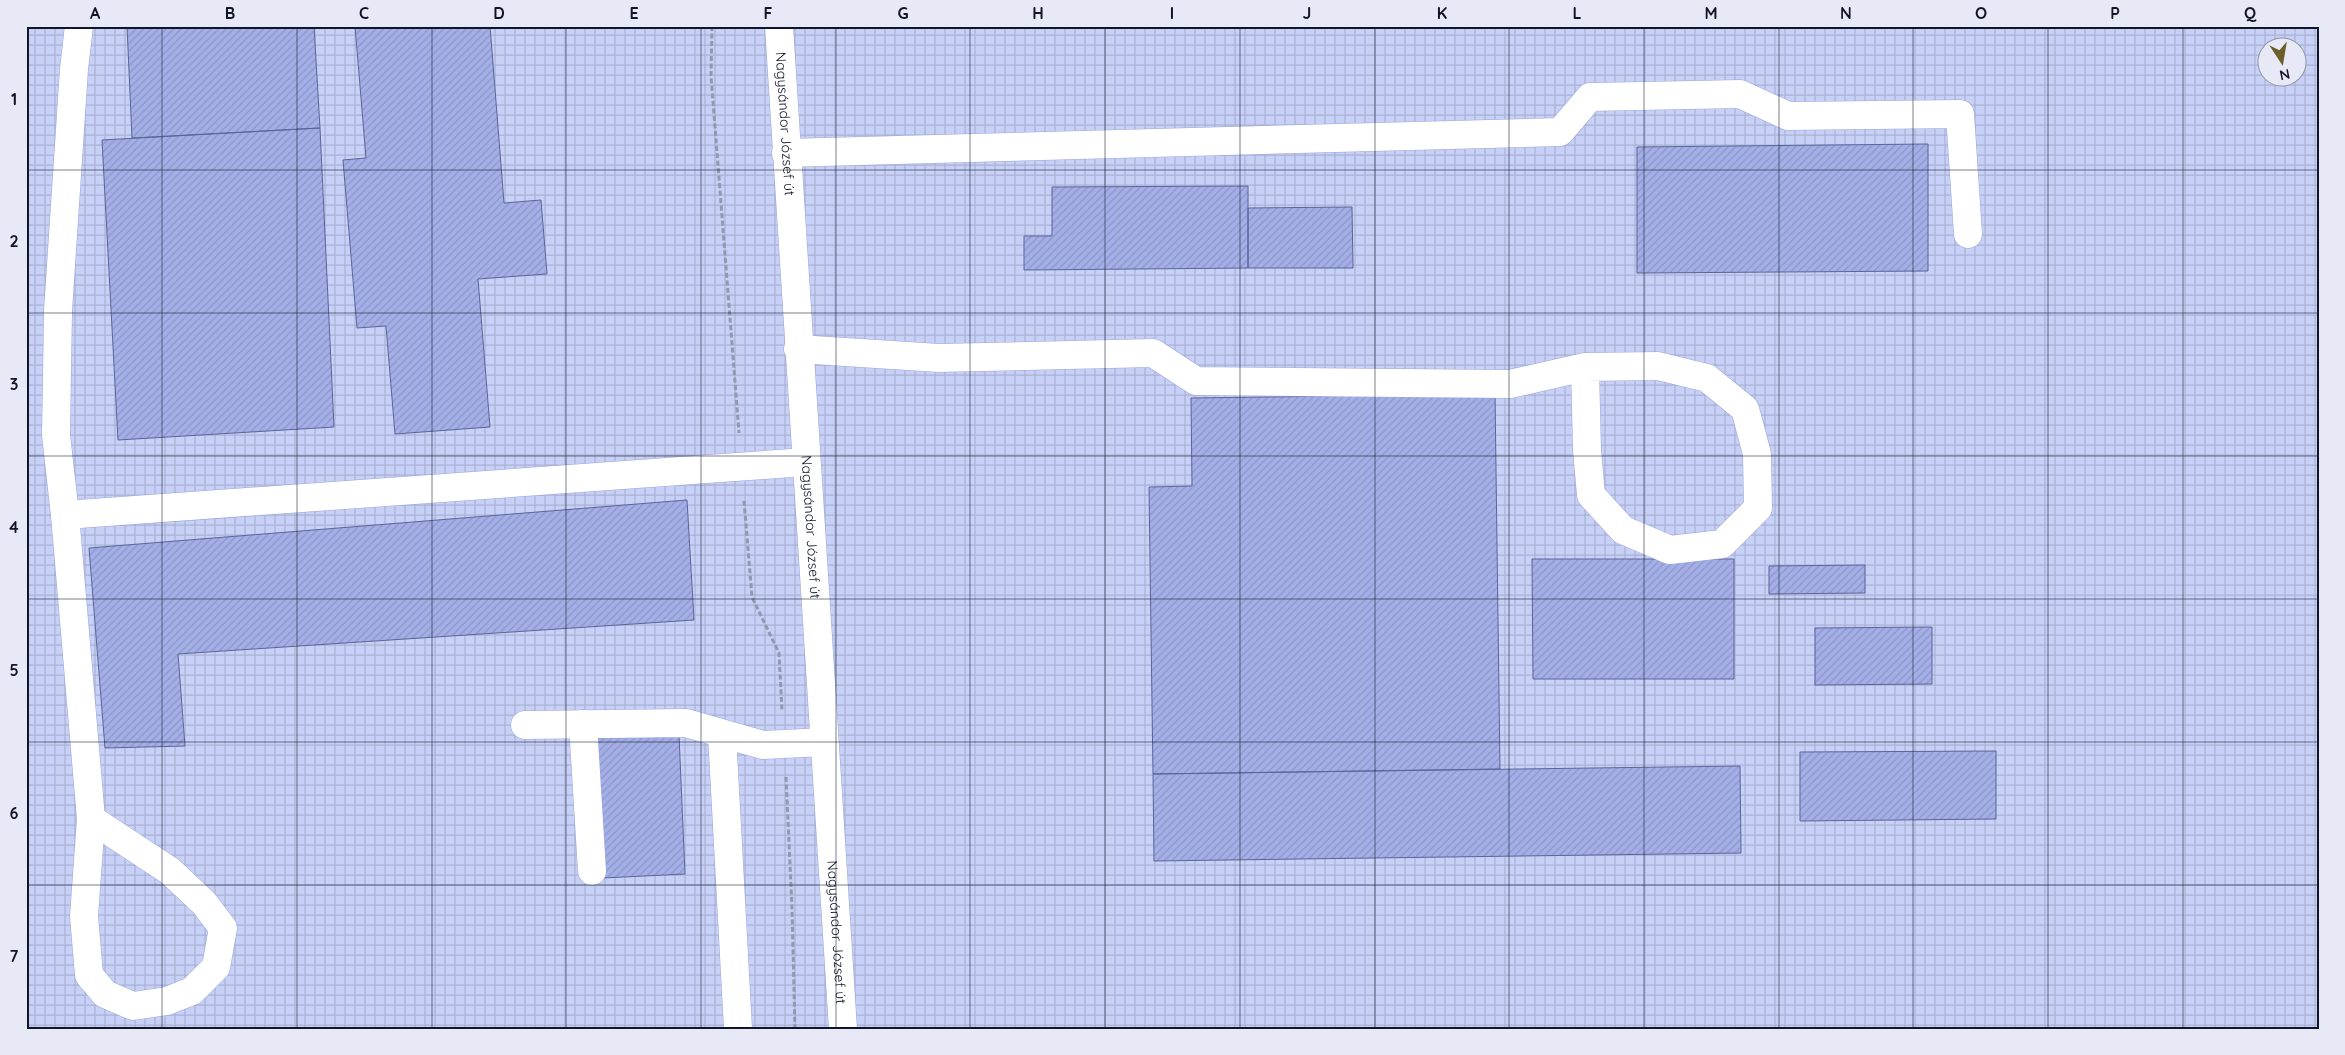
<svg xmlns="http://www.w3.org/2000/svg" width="2345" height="1055" font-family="Quicksand,sans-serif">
  <defs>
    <pattern id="industrial-grid" width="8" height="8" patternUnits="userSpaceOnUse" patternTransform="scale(1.25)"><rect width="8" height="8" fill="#c7d0f7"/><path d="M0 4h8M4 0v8" fill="none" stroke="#aab2d4"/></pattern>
    <pattern id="building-hatch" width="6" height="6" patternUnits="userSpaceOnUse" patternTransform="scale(1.25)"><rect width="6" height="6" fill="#a4afe8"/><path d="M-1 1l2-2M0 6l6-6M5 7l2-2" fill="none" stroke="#8c96c7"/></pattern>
  </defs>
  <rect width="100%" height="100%" fill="#d7dcf4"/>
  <path fill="url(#industrial-grid)" fill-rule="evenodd" d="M26,26h2293v1003h-2293zM2268,48h30v30h-30z"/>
  <path fill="url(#building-hatch)" stroke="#5b6598" d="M127,26h187l6,102 -188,10z
    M355,26h135l14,177 37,-3 6,74 -69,5 12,148 -95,7 -9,-108 -29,2 -14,-168 23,-2z
    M320,128l14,299 -216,13 -16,-300z
    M1928,144v127l-291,2v-126z
    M1248,186v82l-224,2v-34h28v-49z
    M1352,207l1,61h-105v-60z
    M1495,394l5,375 -347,5 -4,-287 43,-1 -1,-88z
    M687,500l7,120 -516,34 7,92 -80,2 -16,-200z
    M1532,559h202v120h-201z
    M1865,565v28l-96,1v-28z
    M1932,627v57l-117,1v-57z
    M679,735l6,139 -82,4 -7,-140z
    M1996,751v68l-196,2v-69z
    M1740,766l1,87 -587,8 -1,-87z"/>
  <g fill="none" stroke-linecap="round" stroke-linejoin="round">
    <defs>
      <g id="minor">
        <path d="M79,26l-5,43 -16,242 -2,124 9,80 26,304 -7,97 5,59 16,19 28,12 34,-5 25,-10 24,-24 7,-39 -19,-25 -34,-32 -79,-52"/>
        <path id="s1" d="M779,26l64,1003"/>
        <path d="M786,153l774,-21 30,-35 150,-3 48,22 172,-2 8,120"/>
        <path d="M798,349l141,9 214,-5 43,28 314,3 75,-17 73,-1 49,12 38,31 12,45 1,54 -36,36 -52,6 -47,-20 -32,-35 -4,-45 -2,-83"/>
        <path d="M65,515l741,-53"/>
        <path d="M583,724l9,147"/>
        <path d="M525,725l161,-2 77,22 61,-3"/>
        <path d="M722,734l16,295"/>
      </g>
    </defs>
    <use href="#minor" stroke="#9ba6de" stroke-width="29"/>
    <path stroke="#9398af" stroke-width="3" stroke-dasharray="5 2.5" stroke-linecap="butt" d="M712,26l-1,50 28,357
      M744,501l8,96 27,56 3,58
      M786,777l6,131 3,121"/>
    <use href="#minor" stroke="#fff" stroke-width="28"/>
  </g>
  <path fill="none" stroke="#111529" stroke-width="1" stroke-opacity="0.55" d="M162,26v1003M297,26v1003M432,26v1003M566,26v1003M701,26v1003M836,26v1003M970,26v1003M1105,26v1003M1240,26v1003M1375,26v1003M1509,26v1003M1644,26v1003M1779,26v1003M1913,26v1003M2048,26v1003M2183,26v1003M26,170h2293M26,313h2293M26,456h2293M26,599h2293M26,742h2293M26,885h2293"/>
  <g text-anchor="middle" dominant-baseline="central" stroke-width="4" stroke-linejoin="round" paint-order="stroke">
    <g font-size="14" fill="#111529" stroke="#e7eaf6">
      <text stroke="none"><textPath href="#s1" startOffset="98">Nagysándor József út</textPath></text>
      <text stroke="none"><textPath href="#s1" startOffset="502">Nagysándor József út</textPath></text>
      <text stroke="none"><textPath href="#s1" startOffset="908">Nagysándor József út</textPath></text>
    </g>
  </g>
  <rect width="2345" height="1055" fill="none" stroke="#e7eaf6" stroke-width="55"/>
  <g transform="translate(2282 62) rotate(168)"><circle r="24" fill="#e7eaf6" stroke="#9195a4"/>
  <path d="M0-4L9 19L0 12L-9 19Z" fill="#6c5f2c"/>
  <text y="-8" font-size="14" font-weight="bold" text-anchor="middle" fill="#111529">N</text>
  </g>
  <rect x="28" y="28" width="2290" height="1000" fill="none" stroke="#111529" stroke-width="2"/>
  <g font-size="16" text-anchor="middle" font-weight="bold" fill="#111529">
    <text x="95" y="19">A</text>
    <text x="230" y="19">B</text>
    <text x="364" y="19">C</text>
    <text x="499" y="19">D</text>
    <text x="634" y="19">E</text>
    <text x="768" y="19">F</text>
    <text x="903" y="19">G</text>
    <text x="1038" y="19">H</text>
    <text x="1172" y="19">I</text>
    <text x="1307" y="19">J</text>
    <text x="1442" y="19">K</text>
    <text x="1577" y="19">L</text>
    <text x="1711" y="19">M</text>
    <text x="1846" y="19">N</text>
    <text x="1981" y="19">O</text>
    <text x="2115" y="19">P</text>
    <text x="2250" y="19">Q</text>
    <text x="14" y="105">1</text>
    <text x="14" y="247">2</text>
    <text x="14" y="390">3</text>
    <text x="14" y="533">4</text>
    <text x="14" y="676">5</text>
    <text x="14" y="819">6</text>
    <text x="14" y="962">7</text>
  </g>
</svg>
